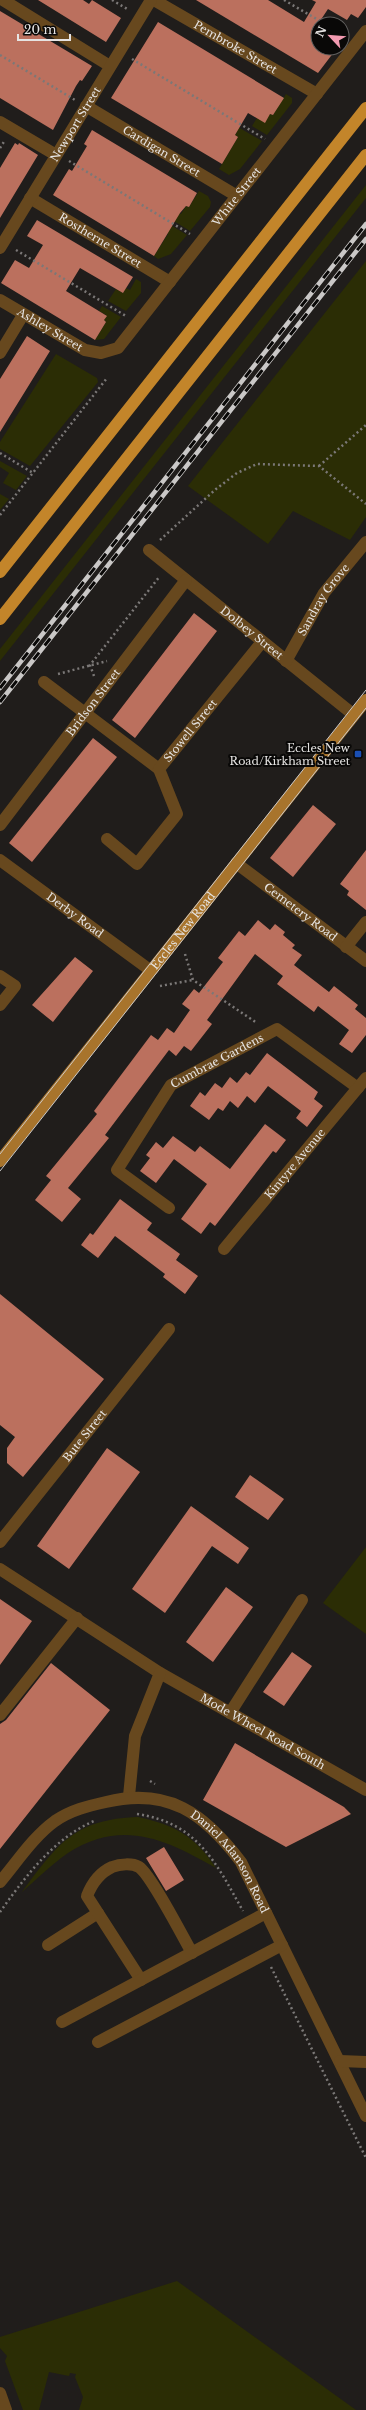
<svg xmlns="http://www.w3.org/2000/svg" width="366" height="2410" font-family="'Libre Baskerville',serif">
  <rect width="100%" height="100%" fill="#201d1b"/>
  <path fill="#2b2d05" d="M286,94l6,4v5l-25,32 -15,-9 5,-8 13,-4 3,1z
    M231,123l31,18 -22,28 -11,6 -10,-6 19,-32 -3,-2 2,-3 -9,-6z
    M366,185v13l-366,463v-12z
    M199,191l9,5 3,6 -1,5 -20,24 -21,-13 5,-9 7,5 5,-8 3,1z
    M161,219l26,16 -16,19 -13,5 -4,-3 14,-22 -3,-3z
    M366,261v256l-16,23 -57,-29 -25,33 -80,-58z
    M136,279l5,3v11l-15,18 -18,-10 8,-12 7,4 3,-5 4,2z
    M102,306l19,11 -17,22 -9,1 11,-18 -2,-2 2,-5 -7,-4z
    M56,354l41,24 1,4 -68,84 -30,-17v-7z
    M0,461l27,15 -11,14 -13,-7 6,-10 -9,-6z
    M0,494l9,5 -9,11z
    M366,1547v87l-43,-31z
    M138,1817c37,8 57,19 78,51 -49,-28 -94,-50 -148,-15 -16,11 -31,26 -46,39 35,-47 52,-73 116,-75z
    M177,2281l179,129h-277l4,-13 -8,-20 1,-3 -6,-1 -1,3 -20,-4 -10,38h-16l-18,-49 2,-5 -7,-8v-11z"/>
  <path fill="#bb705e" d="M38,0h45l6,4 3,-4 29,18 -15,24z
    M196,0h72l36,22 12,-20 -4,-2h54v7l-8,11 -7,-4 -4,6 -19,-11 -10,15v24h19l-19,25z
    M0,11l92,55 -10,15 -2,-1 -4,6 -23,44 -53,-32z
    M158,22l126,76 -11,17 -3,-1 -5,9 -17,-10 -13,22 3,2 -16,27 -111,-66z
    M92,130l105,63 -8,14 -3,-1 -6,7 -26,43 -101,-61 16,-26 3,2 15,-25 -3,-2z
    M15,143l3,2 1,-2 19,12 -38,63v-50z
    M37,220l96,57 -10,16 -43,-25 -14,23 41,25 -3,4 2,2 -11,18 -94,-57 14,-23 14,8 14,-23 -16,-9z
    M27,336l23,15 -50,81v-53z
    M194,613l23,18 -82,107 -23,-18z
    M93,738l24,19 -85,105 -23,-19z
    M313,805l23,19 -43,53 -23,-19z
    M366,850v60l-19,-15 2,-4 -9,-7z
    M258,920l12,10 5,-6 10,8 -2,3 12,10 -3,3 10,7 -8,10 35,27 5,-6 24,19 -3,4 11,9v17l-14,18 -13,-9 10,-14 -31,-24 -4,6 -37,-28 6,-8 -28,-22 -48,66 5,4 -21,27 -7,-5 -8,10 -7,-6 -64,85 4,3 -41,50 13,11 -19,23 -27,-22 16,-20 -5,-4 51,-62 -3,-3 57,-76 7,5 9,-12 7,5 16,-23 -8,-6 12,-15 5,4 24,-31 -5,-4 21,-27 6,5z
    M75,957l18,14 -40,51 -21,-17z
    M267,1053l51,39 -4,7 9,7 -16,21 -11,-9 5,-7 -33,-25 -13,17 -8,-7 -9,12 -8,-7 -7,10 -5,-3 -9,12 -19,-14 10,-14 5,4 10,-13 7,5 8,-11 7,6 9,-11 4,3z
    M265,1124l21,16 -10,13 -3,-2 -58,75 -5,-4 -9,12 -20,-15 26,-35 -33,-25 -18,24 -16,-12 10,-13 -4,-3 10,-13 7,6 10,-12 22,16 5,-6 30,23z
    M120,1199l32,24 -5,7 33,24 -4,6 22,16 -13,18 -22,-17 2,-3 -50,-38 -17,22 -17,-13 9,-12 3,2z
    M0,1294l104,85 -81,98 -16,-14v-15l8,-11 -15,-12z
    M107,1448l33,24 -71,97 -32,-23z
    M250,1475l34,24 -16,21 -33,-23z
    M191,1506l58,42 -11,16 -26,-18 -47,67 -33,-24z
    M226,1587l27,20 -40,55 -27,-20z
    M0,1599l32,22 -32,44z
    M292,1652l20,14 -28,40 -21,-14z
    M51,1663l59,47 -110,139v-125l6,-4z
    M235,1743l109,64 7,7 -65,33 -83,-47z
    M164,1847l20,33 -18,11 -20,-33z"/>
  <g fill="none" stroke-linecap="round" stroke-linejoin="round">
    <path stroke="#7b7877" stroke-width="2.5" stroke-dasharray="2 3" stroke-linecap="butt" d="M112,0l17,10
      M284,0l41,24
      M0,55l75,45
      M132,59l133,80
      M0,148l5,-8
      M69,161l121,73
      M16,250l110,66
      M0,453l33,20
      M319,466l47,-41
      M0,515l107,-137
      M160,540l56,-51 21,-16 20,-9 62,2 47,38
      M58,674l49,-13
      M94,676l-4,-11 70,-89
      M185,954l8,26 64,43
      M160,986l33,-6
      M150,1781l5,3
      M137,1814c61,9 79,49 106,97
      M0,1912c25,-35 54,-74 94,-91
      M271,1967l95,191"/>
    <g stroke="#67481e" stroke-width="12">
      <path d="M3,0l107,66"/>
      <path id="s1" d="M154,0l163,94"/>
      <path id="s2" d="M86,106l151,90"/>
      <path d="M0,122l56,33"/>
      <path id="s3" d="M30,198l140,84"/>
      <path id="s4" d="M0,248l151,-248"/>
      <path id="s5" d="M0,300l85,50 16,3 17,-5 248,-317"/>
      <path d="M0,353l23,-38"/>
      <path id="s6" d="M149,550l205,165"/>
      <path id="s7" d="M286,661l38,-68 42,-51"/>
      <path d="M44,682l115,87"/>
      <path id="s8" d="M0,825l186,-245"/>
      <path id="s9" d="M107,839l30,25 40,-50 -18,-45 103,-127"/>
      <path id="s10" d="M0,860l150,110"/>
      <path id="s11" d="M236,863l130,98"/>
      <path d="M346,947l20,-25"/>
      <path d="M0,976l15,10 -15,19"/>
      <path id="s12" d="M169,1208l-52,-38 54,-85 106,-56 81,59"/>
      <path id="s13" d="M224,1249l142,-171"/>
      <path id="s14" d="M0,1542l169,-213"/>
      <path id="s15" d="M0,1569l160,104 206,117"/>
      <path d="M230,1713l72,-113"/>
      <path d="M0,1715l77,-97"/>
      <path d="M129,1796l6,-60 25,-63"/>
      <path id="s16" d="M0,1882c17,-20 33,-45 55,-61 16,-11 33,-15 51,-19 62,-15 98,11 135,60l125,254"/>
      <path d="M48,1945l50,-32"/>
      <path d="M141,1980l-54,-84c5,-13 12,-23 25,-29 8,-3 20,-4 27,0 12,8 44,70 53,86"/>
      <path d="M62,2022l204,-109"/>
      <path d="M98,2042l184,-97"/>
      <path d="M340,2061l26,1"/>
      <path d="M0,2393l6,17"/>
    </g>
    <path stroke="#a8742c" stroke-width="12" id="s17" d="M0,1161l366,-461"/>
    <path stroke="#c3852a" stroke-width="12" d="M0,572l366,-464
      M0,619l366,-464"/>
    <path stroke="#cac8c7" stroke-width="1" d="M0,1154l366,-464
      M0,1171l366,-463"/>
    <defs>
      <path id="rail" d="M0,688l366,-464
        M0,702l366,-463"/>
    </defs>
    <use href="#rail" stroke="#cac8c7" stroke-width="4.5"/>
    <use href="#rail" stroke="#090807" stroke-width="3" stroke-dasharray="9" stroke-linecap="butt"/>
  </g>
  <rect fill="#1a4fb4" stroke="#090807" stroke-width="1.5" x="354" y="750" width="8" height="8" rx="2"/>
  <g text-anchor="middle" dominant-baseline="central" stroke-width="4" stroke-linejoin="round" paint-order="stroke">
    <g font-size="11" fill="#e6e4e3" stroke="#090807">
      <text stroke="none"><textPath href="#s1" startOffset="94">Pembroke Street</textPath></text>
      <text stroke="none"><textPath href="#s4" startOffset="145">Newport Street</textPath></text>
      <text stroke="none"><textPath href="#s2" startOffset="88">Cardigan Street</textPath></text>
      <text stroke="none"><textPath href="#s5" startOffset="325">White Street</textPath></text>
      <text stroke="none"><textPath href="#s3" startOffset="82">Rostherne Street</textPath></text>
      <text stroke="none"><textPath href="#s5" startOffset="58">Ashley Street</textPath></text>
      <text stroke="none"><textPath href="#s7" startOffset="72">Sandray Grove</textPath></text>
      <text stroke="none"><textPath href="#s6" startOffset="132">Dolbey Street</textPath></text>
      <text stroke="none"><textPath href="#s8" startOffset="154">Bridson Street</textPath></text>
      <text stroke="none"><textPath href="#s9" startOffset="201">Stowell Street</textPath></text>
      <text stroke="none"><textPath href="#s11" startOffset="81">Cemetery Road</textPath></text>
      <text stroke="none"><textPath href="#s10" startOffset="93">Derby Road</textPath></text>
      <text stroke="none"><textPath href="#s17" startOffset="294">Eccles New Road</textPath></text>
      <text stroke="none"><textPath href="#s12" startOffset="217">Cumbrae Gardens</textPath></text>
      <text stroke="none"><textPath href="#s13" startOffset="111">Kintyre Avenue</textPath></text>
      <text stroke="none"><textPath href="#s14" startOffset="136">Bute Street</textPath></text>
      <text stroke="none"><textPath href="#s15" startOffset="309">Mode Wheel Road South</textPath></text>
      <text stroke="none"><textPath href="#s16" startOffset="289">Daniel Adamson Road</textPath></text>
    </g>
    <g font-size="11" fill="#e6e4e3" stroke="#090807" text-anchor="end">
      <text x="350" y="748">Eccles New<tspan x="350" dy="13">Road/Kirkham Street</tspan></text>
    </g>
  </g>
  <g transform="translate(330 36) rotate(296)"><circle r="19" fill="#090807" stroke="#61605f"/>
  <path d="M0-3L7 15L0 10L-7 15Z" fill="#f29ab0"/>
  <text y="-6" font-size="11" font-weight="bold" text-anchor="middle" fill="#e6e4e3">N</text>
  </g>
  <path d="M18 34v6h52v-6" fill="none" stroke="#e6e4e3" stroke-width="2"/>
  <text x="24" y="34" font-size="12" fill="#e6e4e3" stroke="#090807" stroke-width="3" paint-order="stroke">20 m</text>
</svg>
